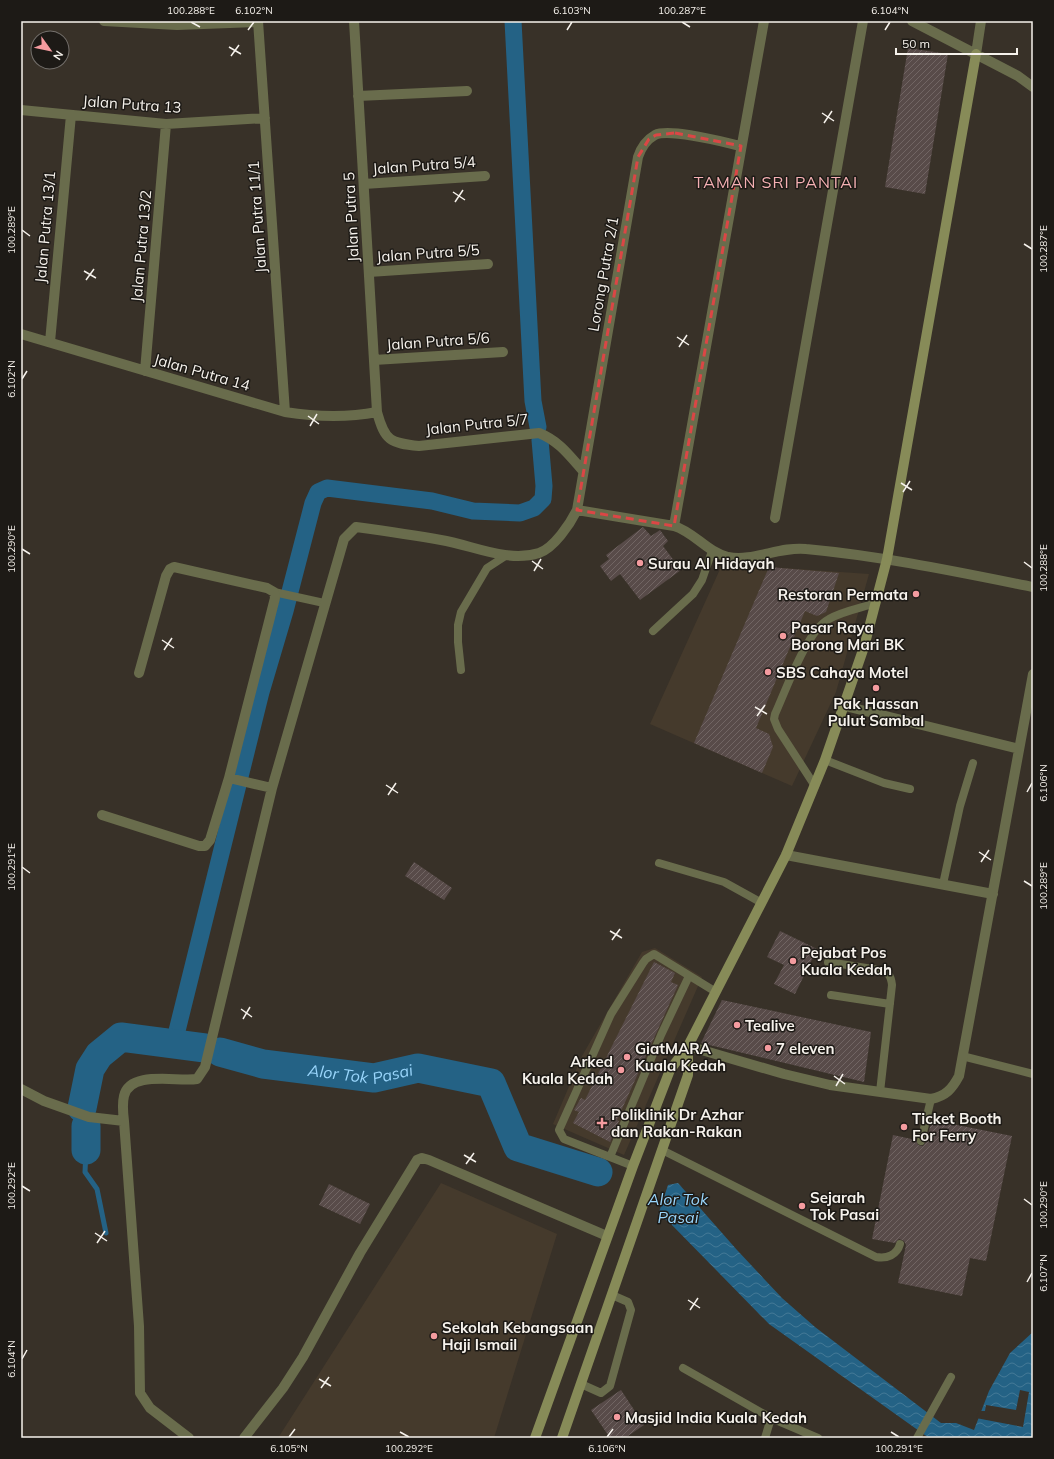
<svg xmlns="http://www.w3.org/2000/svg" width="1054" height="1459" font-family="Mulish,sans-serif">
  <defs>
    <pattern id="water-waves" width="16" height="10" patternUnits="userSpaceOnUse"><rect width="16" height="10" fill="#246285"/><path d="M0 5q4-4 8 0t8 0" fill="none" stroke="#447996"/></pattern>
    <pattern id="building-hatch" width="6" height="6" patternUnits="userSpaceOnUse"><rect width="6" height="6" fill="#584b49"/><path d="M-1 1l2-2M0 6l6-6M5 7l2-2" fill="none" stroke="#716563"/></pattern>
  </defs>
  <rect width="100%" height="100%" fill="#383128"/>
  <path fill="#453a2c" d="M721,567h48l100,7 -33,118 -44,94 -142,-62z
    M655,948l47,29 -78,178 -71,-31 29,-68 60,-104z
    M441,1183l116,51 -63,204h-216z"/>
  <path fill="url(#water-waves)" d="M678,1183l59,67 45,48 33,29 126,96h15l18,7 15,-39 21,-38 23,-21v106h-104l-160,-114 -100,-102 -11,-7 10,-30z"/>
  <path fill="#383128" d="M1020,1390l9,2 -6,35 -47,-9 3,-7h6l1,-6 30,5z"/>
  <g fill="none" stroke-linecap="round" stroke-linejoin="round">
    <path stroke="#246285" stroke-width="5" d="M86,1150l-1,22 12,17 9,44"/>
    <path stroke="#246285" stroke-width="17" d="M513,21l20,380 5,26
      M174,1043l87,-351 24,-81 28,-108 5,-11 9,-4 105,13 41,10 47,2 14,-5 9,-9 1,-13 -4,-46"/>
    <g stroke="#246285" stroke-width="29">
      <path id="s1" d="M220,1052l43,12 111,14 44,-10 73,15 27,64 80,25"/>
      <path d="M82,1108l8,-39 9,-14 22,-18 84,11"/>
      <path d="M86,1126v24"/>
    </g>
  </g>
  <path fill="url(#building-hatch)" d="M908,48l40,6 -23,140 -40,-7z
    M643,527l8,9 9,-6 8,11 -5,5 18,24 -41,30 -20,-26 -9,7 -11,-15 9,-7 -3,-4z
    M769,567l70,6 -13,39 -9,4 -12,-5 -49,117 13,6 4,13 -11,26 -68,-30z
    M414,862l38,26 -8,12 -39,-24z
    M780,931l37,18 -22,45 -21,-10 10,-19 -17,-8z
    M654,962l21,11 -4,9 7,3 -61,135 2,1 -9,21 -37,-19 6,-11 -5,-2 7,-12 4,2z
    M722,1000l149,32 -7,50 -163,-39z
    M932,1120l80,16 -26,125 -16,-3 -8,38 -64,-13 8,-38 -2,-4 -5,-2 -4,4 -23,-4 21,-104 23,5 2,5 5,1 3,-4z
    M329,1184l41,20 -10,20 -41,-19z
    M621,1390l23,35 -19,13h-15l-19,-28z"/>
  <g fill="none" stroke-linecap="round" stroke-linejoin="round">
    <path stroke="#696c4c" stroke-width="8" d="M274,592l50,11
      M653,631l40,-37 9,-14 10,-29
      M461,670l-3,-28v-17l3,-13 26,-44 20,-13
      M825,760l59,23 26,6
      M815,786l-37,-57 -4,-10 1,-5c11,-24 32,-84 54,-95 14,-8 32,-11 47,-16
      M659,863l65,19 38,21
      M943,884l17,-78 13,-43
      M828,962l51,8c9,2 12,5 13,15l-12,107
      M831,995l59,9
      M962,1056l71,18
      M921,1141l10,-42
      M662,1150l214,107c11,2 21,-2 24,-13
      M610,1157l-46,-18 -5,-9 52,-116 32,-51 3,-4 8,-5 62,38
      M633,1166l-23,-9 51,-122 28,-59
      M683,1368l88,50 47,20
      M581,1384l20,9 9,-7 21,-76 -3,-8 -16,-7
      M765,1438l6,-20
      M917,1438l34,-61"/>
    <path stroke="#696c4c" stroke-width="10" d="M104,21l73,4 81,-3
      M258,21l27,391
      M354,21l23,391c8,29 13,31 42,34l120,-13c20,8 30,22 44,38
      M912,21l106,55 15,11
      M976,54l5,-33
      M358,96l109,-5
      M21,110l145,14 99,-6
      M364,184l121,-8
      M369,272l119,-8
      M21,334l264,78c32,5 61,6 92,0
      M50,342l21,-227
      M374,360l129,-8
      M145,371l21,-247
      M577,510l97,16c20,6 33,26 54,31 25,5 52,-11 78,-8 76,7 152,23 227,38
      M775,518l88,-497
      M674,526l90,-505
      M139,673l27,-97 4,-7 4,-2 93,21 7,4 1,6 -46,180
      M845,706l174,43
      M102,815l97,31h6l5,-6 19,-62 43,10
      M786,855l207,39
      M688,1046l96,28 46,11 101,14c15,-3 21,-10 28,-23l74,-402
      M21,1089l23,12 45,16 35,4
      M189,1438l-39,-30 -10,-15 -1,-67 -15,-205c-1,-8 -2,-17 0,-25 6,-26 53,-14 73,-17l8,-12 67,-279 72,-249 12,-12c29,4 57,8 85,13 31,5 66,23 98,13 15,-5 31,-29 38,-43l61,-353c3,-9 8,-17 17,-22 15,-7 68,7 86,11
      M244,1438l39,-50 20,-31 57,-104 57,-93 5,-2 7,2 178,76"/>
    <path stroke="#878b58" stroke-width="10" d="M535,1438l98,-272 37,-96 18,-24 98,-191 39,-95 39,-113 23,-88 89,-505
      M562,1438l126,-363v-29"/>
  </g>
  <path fill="none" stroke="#db4645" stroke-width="3" stroke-dasharray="8 5" stroke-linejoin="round" d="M675,133l66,13 -67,380 -97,-16 61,-353 11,-18 7,-4z"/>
  <path fill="none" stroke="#f6f2ec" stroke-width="1.5" d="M191,22l9,5M682,22l8,5M248,30l6,-8M567,30l5,-8M885,30l5,-8M229,47l12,7M231,56l8,-11M822,113l12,8M824,123l8,-12M453,192l12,8M455,202l8,-12M22,230l8,6M1024,244l8,5M84,271l12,7M86,280l8,-11M677,337l12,8M679,347l8,-12M22,379l5,-8M308,416l11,8M310,426l7,-12M901,483l11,7M903,492l7,-11M22,549l8,5M532,561l11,8M1024,562l8,6M534,571l7,-12M162,640l12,8M164,650l8,-12M755,707l12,7M757,716l8,-11M386,785l12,8M1027,792l5,-9M388,795l8,-12M979,852l12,8M981,862l8,-12M22,867l8,6M1024,881l8,5M610,931l12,7M612,940l8,-11M241,1009l11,8M243,1019l7,-12M834,1076l11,8M836,1086l7,-12M464,1155l12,7M466,1164l8,-11M22,1186l8,5M1024,1199l8,6M95,1233l12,8M97,1243l8,-12M1027,1282l5,-9M688,1300l12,8M690,1310l8,-12M22,1359l5,-9M319,1379l12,7M321,1388l8,-11M400,1432l9,5M891,1432l8,5M289,1437l6,-8M607,1437l6,-8"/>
  <g fill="#f49b9f" stroke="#1d1a16" stroke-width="1.5">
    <circle cx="640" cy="563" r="4"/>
    <circle cx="916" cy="594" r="4"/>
    <circle cx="783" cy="636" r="4"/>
    <circle cx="768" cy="672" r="4"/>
    <circle cx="876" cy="688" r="4"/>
    <circle cx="793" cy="961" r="4"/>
    <circle cx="737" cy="1025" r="4"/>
    <circle cx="768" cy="1048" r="4"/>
    <circle cx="627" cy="1057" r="4"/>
    <circle cx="621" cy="1070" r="4"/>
    <path d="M600 1117h4v4h4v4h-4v4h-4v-4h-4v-4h4z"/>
    <circle cx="904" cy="1127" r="4"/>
    <circle cx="802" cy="1206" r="4"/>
    <circle cx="434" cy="1336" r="4"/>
    <circle cx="617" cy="1417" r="4"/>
  </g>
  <g text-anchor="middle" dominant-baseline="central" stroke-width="3" stroke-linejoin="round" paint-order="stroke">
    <g font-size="15" fill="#f6f2ec" stroke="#1d1a16">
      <text transform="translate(132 104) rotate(4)">Jalan Putra 13</text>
      <text transform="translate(424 165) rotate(-4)">Jalan Putra 5/4</text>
      <text transform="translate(257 217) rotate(-94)">Jalan Putra 11/1</text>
      <text transform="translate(351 217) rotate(-93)">Jalan Putra 5</text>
      <text transform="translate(45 227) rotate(-85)">Jalan Putra 13/1</text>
      <text transform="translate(141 246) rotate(-85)">Jalan Putra 13/2</text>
      <text transform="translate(428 253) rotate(-4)">Jalan Putra 5/5</text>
      <text transform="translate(603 274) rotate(-80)">Lorong Putra 2/1</text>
      <text transform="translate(438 341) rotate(-4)">Jalan Putra 5/6</text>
      <text transform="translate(202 372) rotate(16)">Jalan Putra 14</text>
      <text transform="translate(477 424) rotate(-6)">Jalan Putra 5/7</text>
    </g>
    <g font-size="15" font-weight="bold" fill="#f6f2ec" stroke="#1d1a16" text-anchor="start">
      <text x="648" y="563">Surau Al Hidayah</text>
      <text x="908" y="594" text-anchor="end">Restoran Permata</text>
      <text x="791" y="627">Pasar Raya<tspan x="791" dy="17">Borong Mari BK</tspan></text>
      <text x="776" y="672">SBS Cahaya Motel</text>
      <text x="876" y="703" text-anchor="middle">Pak Hassan<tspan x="876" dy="17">Pulut Sambal</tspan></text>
      <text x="801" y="952">Pejabat Pos<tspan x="801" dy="17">Kuala Kedah</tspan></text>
      <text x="745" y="1025">Tealive</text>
      <text x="635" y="1048">GiatMARA<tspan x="635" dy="17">Kuala Kedah</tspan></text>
      <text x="776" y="1048">7 eleven</text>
      <text x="613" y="1061" text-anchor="end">Arked<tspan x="613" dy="17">Kuala Kedah</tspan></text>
      <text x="611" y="1114">Poliklinik Dr Azhar<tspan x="611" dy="17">dan Rakan-Rakan</tspan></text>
      <text x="912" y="1118">Ticket Booth<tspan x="912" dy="17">For Ferry</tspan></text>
      <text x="810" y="1197">Sejarah<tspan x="810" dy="17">Tok Pasai</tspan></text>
      <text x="442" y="1327">Sekolah Kebangsaan<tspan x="442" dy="17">Haji Ismail</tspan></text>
      <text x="625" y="1417">Masjid India Kuala Kedah</text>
    </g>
    <g font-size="16" letter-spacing="1" fill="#f6b1b4" stroke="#1d1a16">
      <text x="776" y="182">TAMAN SRI PANTAI</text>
    </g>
    <g font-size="16" font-style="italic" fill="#99d5fb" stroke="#1d1a16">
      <text stroke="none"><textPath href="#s1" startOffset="143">Alor Tok Pasai</textPath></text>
      <text x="678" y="1199">Alor Tok<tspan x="678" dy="18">Pasai</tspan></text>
    </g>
  </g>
  <rect width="1054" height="1459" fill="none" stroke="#1d1a16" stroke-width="44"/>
  <g transform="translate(50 50) rotate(123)"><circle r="19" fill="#1d1a16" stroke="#74706c"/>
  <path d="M0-3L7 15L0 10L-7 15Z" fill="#f49b9f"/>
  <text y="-6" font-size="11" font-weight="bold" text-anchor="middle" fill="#f6f2ec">N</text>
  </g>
  <path d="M896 48v6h121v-6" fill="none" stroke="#f6f2ec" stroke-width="2"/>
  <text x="902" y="48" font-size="12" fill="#f6f2ec" stroke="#1d1a16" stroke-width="3" paint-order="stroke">50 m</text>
  <rect x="22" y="22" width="1010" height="1415" fill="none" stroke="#f6f2ec" stroke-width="1.5"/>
  <g font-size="10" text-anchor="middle" fill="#f6f2ec">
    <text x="191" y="14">100.288°E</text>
    <text x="254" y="14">6.102°N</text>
    <text x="572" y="14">6.103°N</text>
    <text x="682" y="14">100.287°E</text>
    <text x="890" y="14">6.104°N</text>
    <text transform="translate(11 230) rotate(-90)" y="4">100.289°E</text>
    <text transform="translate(1043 249) rotate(-90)" y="4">100.287°E</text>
    <text transform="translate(11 379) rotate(-90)" y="4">6.102°N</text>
    <text transform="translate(11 549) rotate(-90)" y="4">100.290°E</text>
    <text transform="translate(1043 568) rotate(-90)" y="4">100.288°E</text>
    <text transform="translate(1043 783) rotate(-90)" y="4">6.106°N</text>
    <text transform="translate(11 867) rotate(-90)" y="4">100.291°E</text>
    <text transform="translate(1043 886) rotate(-90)" y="4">100.289°E</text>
    <text transform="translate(11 1186) rotate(-90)" y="4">100.292°E</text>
    <text transform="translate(1043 1205) rotate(-90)" y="4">100.290°E</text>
    <text transform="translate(1043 1273) rotate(-90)" y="4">6.107°N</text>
    <text transform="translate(11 1359) rotate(-90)" y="4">6.104°N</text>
    <text x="289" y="1452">6.105°N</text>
    <text x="409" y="1452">100.292°E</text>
    <text x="607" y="1452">6.106°N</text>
    <text x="899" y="1452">100.291°E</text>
  </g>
</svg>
